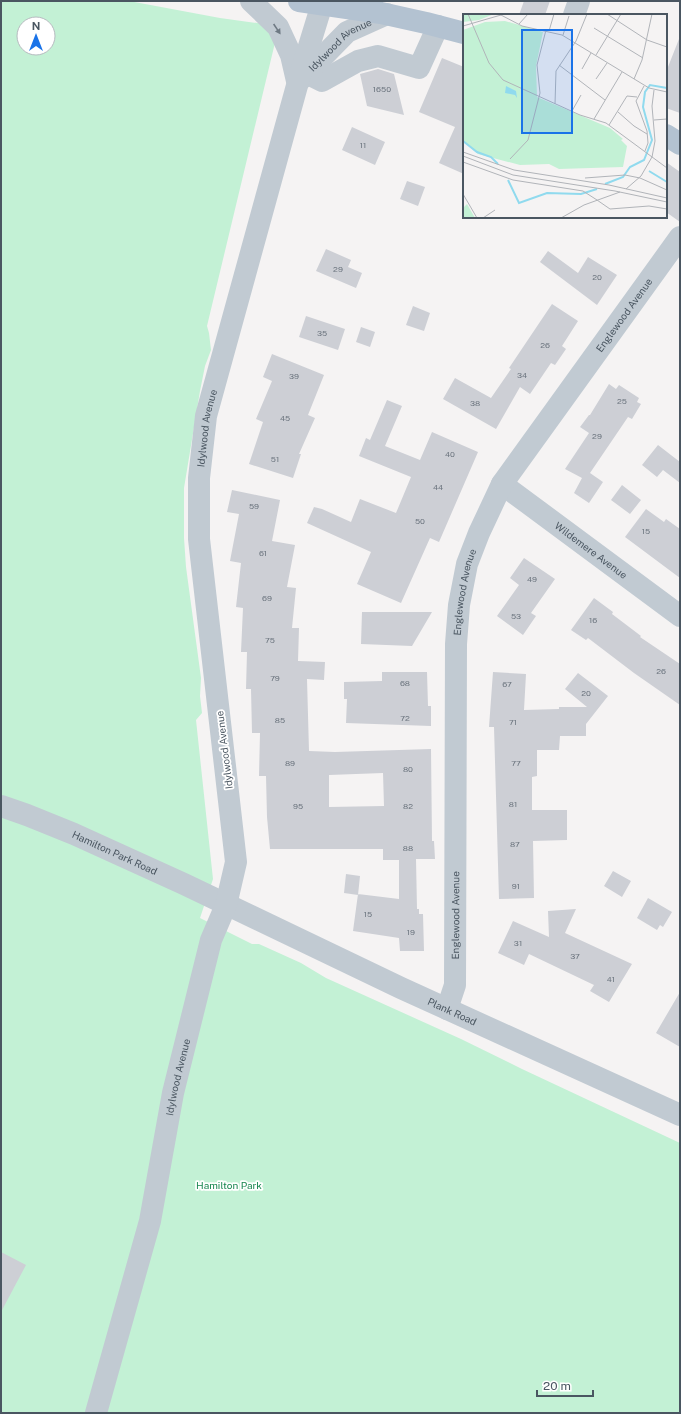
<svg xmlns="http://www.w3.org/2000/svg" width="681" height="1414" font-family="'Public Sans',sans-serif">
  <rect width="100%" height="100%" fill="#f5f3f3"/>
  <path fill="#c3f1d5" fill-rule="evenodd" d="M1,1h128l91,17 59,8 -72,300 2,7 2,17 -6,16 -5,25 -16,97v50l2,29 15,111 -1,18 2,17 -6,7 17,159 -13,39 52,26h7l42,19 25,15 135,61 61,30 158,74v270h-679zM24,24h24v24h-24z"/>
  <path fill="#cdcfd5" fill-rule="evenodd" d="M524,1h26l-5,14h-26z
    M679,39h1v74l-14,-5v-36z
    M442,58l22,9v107l-25,-11 16,-36 -36,-15z
    M378,69l16,5 10,41 -37,-9 -7,-32z
    M352,127l33,15 -10,23 -33,-15z
    M666,162l14,10v50l-14,-10z
    M407,181l18,6 -7,19 -18,-7z
    M326,249l25,11 -3,7 14,6 -6,15 -40,-17z
    M548,251l30,22 10,-16 29,18 -20,30 -57,-43z
    M552,304l26,17 -16,25 4,3 -11,16 -4,-2 -21,31 -10,-7 -24,42 -53,-30 12,-21 36,20 20,-29 -2,-1z
    M413,306l17,7 -6,18 -18,-6z
    M306,316l39,13 -7,21 -39,-13z
    M361,327l14,5 -5,15 -14,-5z
    M272,354l52,21 -16,40 7,3 -16,36h2l-8,24 -44,-14 14,-42 -7,-3 16,-38 -9,-4z
    M609,384l7,5 3,-4 20,13 -2,4 4,2 -9,15 -4,-2 -38,56 13,9 -14,21 -15,-10 8,-15 -17,-9 24,-36 -9,-6 9,-12h1z
    M387,400l15,6 -17,40 35,14 12,-28 46,20 -39,90 -9,-4 -29,65 -44,-19 14,-32 -64,-29 7,-16 8,2 29,13 9,-23 36,14 15,-36 -52,-21 7,-18 4,2z
    M658,445l22,17v21l-17,-13 -6,7 -15,-12z
    M622,485l19,15 -11,14 -19,-14z
    M232,490l48,10 -8,41 23,4 -8,42 9,1 -4,40h7l-1,33 27,1 -1,18 -17,-1 2,72 26,1 96,-3 1,92h2l1,18h-19l1,50h2v5h4l1,37h-24l-1,-13 -46,-7 5,-37 41,5v-39h-16v-11h-113l-3,-32 -1,-41h-7l1,-43h-8l-1,-44h-5l1,-37h-6l2,-44 -7,-1 5,-44 -11,-2 9,-47 -12,-2zM383,773l1,33 -55,1v-32z
    M646,509l18,13 2,-3 14,10v49l-55,-41z
    M524,558l31,21 -24,34 5,3 -13,19 -26,-19 22,-31 -9,-7z
    M594,598l19,14 -1,2 29,22 -1,1 40,27v41l-46,-32 -46,-35 -2,2 -15,-10z
    M362,612h70l-20,34 -51,-2z
    M382,672h45l1,34h3v20l-85,-3 1,-24h-3v-17l38,-1z
    M493,672l33,2 -2,36 35,-1v-2h28l-22,-18 13,-16 30,23 -22,28v12h-26l-1,14h-22v26l-5,1v33h35v30l-34,1 1,57 -35,1 -5,-172h-5z
    M613,871l18,10 -9,16 -18,-11z
    M346,874l14,2 -2,19 -14,-2z
    M648,898l24,14 -9,15 -3,-2 -3,5 -20,-12z
    M576,909l-11,24 67,31 -23,38 -19,-11 4,-6 -65,-31 -5,11 -26,-12 15,-32 36,16 -1,-26z
    M680,992v55l-24,-14z
    M1,1252l25,13 -25,47z"/>
  <g fill="none" stroke-linecap="round" stroke-linejoin="round">
    <g stroke="#c1cad2" stroke-width="22">
      <path d="M251,1l27,26 13,28 6,26"/>
      <path d="M574,15l5,-14"/>
      <path d="M306,73l16,8 36,-20 20,-5 41,12 19,-42"/>
      <path id="s1" d="M300,80l47,-48 40,-18"/>
      <path id="s2" d="M502,484l178,132"/>
      <path id="s3" d="M1,806l26,9 47,19 110,50 217,104 279,127"/>
      <path id="s4" d="M447,1009l8,-24 1,-341 3,-39 8,-41 12,-31 23,-49 178,-247"/>
      <path id="s5" d="M96,1413l54,-192 23,-128 38,-153 15,-35 10,-43 -37,-323v-61l7,-62 92,-334 24,-78"/>
    </g>
    <path stroke="#b3c2d1" stroke-width="22" d="M299,1l82,12 45,10 38,10
      M666,135l14,9"/>
  </g>
  <defs><path id="oneway-solid" d="M-6-.8H1V-3.2L6.5 0L1 3.2V.8H-6Z"/></defs>
  <use fill="#6e7983" href="#oneway-solid" transform="translate(277 29) rotate(56)"/>
  <g text-anchor="middle" dominant-baseline="central" stroke-width="3.5" stroke-linejoin="round" paint-order="stroke">
    <g font-size="8" fill="#6b747e">
      <text x="382" y="89">1650</text>
      <text x="363" y="145">11</text>
      <text x="338" y="269">29</text>
      <text x="597" y="277">20</text>
      <text x="322" y="333">35</text>
      <text x="545" y="345">26</text>
      <text x="522" y="375">34</text>
      <text x="294" y="376">39</text>
      <text x="622" y="401">25</text>
      <text x="475" y="403">38</text>
      <text x="285" y="418">45</text>
      <text x="597" y="436">29</text>
      <text x="450" y="454">40</text>
      <text x="275" y="459">51</text>
      <text x="438" y="487">44</text>
      <text x="254" y="506">59</text>
      <text x="420" y="521">50</text>
      <text x="646" y="531">15</text>
      <text x="263" y="553">61</text>
      <text x="532" y="579">49</text>
      <text x="267" y="598">69</text>
      <text x="516" y="616">53</text>
      <text x="593" y="620">16</text>
      <text x="270" y="640">75</text>
      <text x="661" y="671">26</text>
      <text x="275" y="678">79</text>
      <text x="405" y="683">68</text>
      <text x="507" y="684">67</text>
      <text x="586" y="693">20</text>
      <text x="405" y="718">72</text>
      <text x="280" y="720">85</text>
      <text x="513" y="722">71</text>
      <text x="290" y="763">89</text>
      <text x="516" y="763">77</text>
      <text x="408" y="769">80</text>
      <text x="513" y="804">81</text>
      <text x="298" y="806">95</text>
      <text x="408" y="806">82</text>
      <text x="515" y="844">87</text>
      <text x="408" y="848">88</text>
      <text x="516" y="886">91</text>
      <text x="368" y="914">15</text>
      <text x="411" y="932">19</text>
      <text x="518" y="943">31</text>
      <text x="575" y="956">37</text>
      <text x="611" y="979">41</text>
    </g>
    <g font-size="10" fill="#4a5661" stroke="#fff">
      <text stroke="none"><textPath href="#s1" startOffset="54">Idylwood Avenue</textPath></text>
      <text stroke="none"><textPath href="#s4" startOffset="743">Englewood Avenue</textPath></text>
      <text stroke="none"><textPath href="#s5" startOffset="1006">Idylwood Avenue</textPath></text>
      <text stroke="none"><textPath href="#s2" startOffset="111">Wildemere Avenue</textPath></text>
      <text stroke="none"><textPath href="#s4" startOffset="419">Englewood Avenue</textPath></text>
      <text transform="translate(224 750) rotate(-97)">Idylwood Avenue</text>
      <text stroke="none"><textPath href="#s3" startOffset="123">Hamilton Park Road</textPath></text>
      <text stroke="none"><textPath href="#s4" startOffset="95">Englewood Avenue</textPath></text>
      <text stroke="none"><textPath href="#s3" startOffset="496">Plank Road</textPath></text>
      <text stroke="none"><textPath href="#s5" startOffset="346">Idylwood Avenue</textPath></text>
    </g>
    <g font-size="10" fill="#17864f" stroke="#fff">
      <text x="229" y="1185">Hamilton Park</text>
    </g>
  </g>
  <g transform="translate(463 14)">
    <rect width="204" height="204" fill="#f5f3f3"/>
    <path d="M0,0h31l-15,6 -16,2zM42,7l38,11 -7,34 1,31 73,31 13,11 -2,1 6,6 -4,21 -64,2 -10,-5 -29,1 -42,-11 -15,-13v-111l22,-8zM4,190l8,14h-12v-10z" fill="#c3f1d5"/>
    <path d="M43,72l10,5 1,7 -2,-3 -10,-2z" fill="#90daee"/>
    <path fill="none" stroke="#90daee" stroke-width="2" d="M0,127l14,11 14,5 7,7M186,157l18,11M45,166l11,23 28,-10 34,1 16,-5M142,170l18,-7 7,-10 14,-7 8,-20 -9,-33 2,-15 5,-7 17,3"/>
    <path fill="none" stroke="#b1b4b9" stroke-width="1" d="M5,0l21,49 14,17 77,35 26,8 61,45M36,0l23,12 40,9 87,53 18,4M144,0l40,26 20,7M56,10l9,-10M0,12l38,-11M131,14l49,30M86,17l5,-17M100,21l6,-19M133,41l25,-41M96,51l46,35M119,55l9,-16M133,65l11,-16M171,65l8,-19 10,-46M181,72l-8,15 11,30 1,12 -3,8M92,90l1,-33 20,-30 11,-27M109,97l9,-16M155,98l16,14 13,8M131,105l28,-47M191,106l13,-1M146,111l18,-29 10,1M0,138l51,18 95,15 58,13M0,142l50,19 102,16 52,11M47,145l18,-19 12,-47 -3,-28 9,-35M0,148l50,18 70,11 14,9M122,164l40,-3 15,3M177,164l27,12M163,175l15,-13 11,-19 3,-16 -3,-35 2,-16M0,180l14,24M134,186l13,9 39,-3 18,3M20,204l12,-8M98,204l23,-13 36,-13"/>
    <path fill="#1a73e8" fill-opacity="0.15" stroke="#1a73e8" stroke-width="2" d="M59,16h50v103h-50z"/>
    <rect width="204" height="204" fill="none" stroke="#4a5661" stroke-width="2"/>
  </g>
  <rect width="681" height="1414" fill="none" stroke="#4a5661" stroke-width="4"/>
  <g transform="translate(36 36)"><circle r="19" fill="#ffffff" stroke="#b7bbc0"/>
  <path d="M0-3L7 15L0 10L-7 15Z" fill="#1a73e8"/>
  <text y="-6" font-size="11" font-weight="bold" text-anchor="middle" fill="#4a5661">N</text>
  </g>
  <path d="M537 1390v6h56v-6" fill="none" stroke="#4a5661" stroke-width="2"/>
  <text x="543" y="1390" font-size="12" fill="#4a5661" stroke="#ffffff" stroke-width="3" paint-order="stroke">20 m</text>
</svg>
